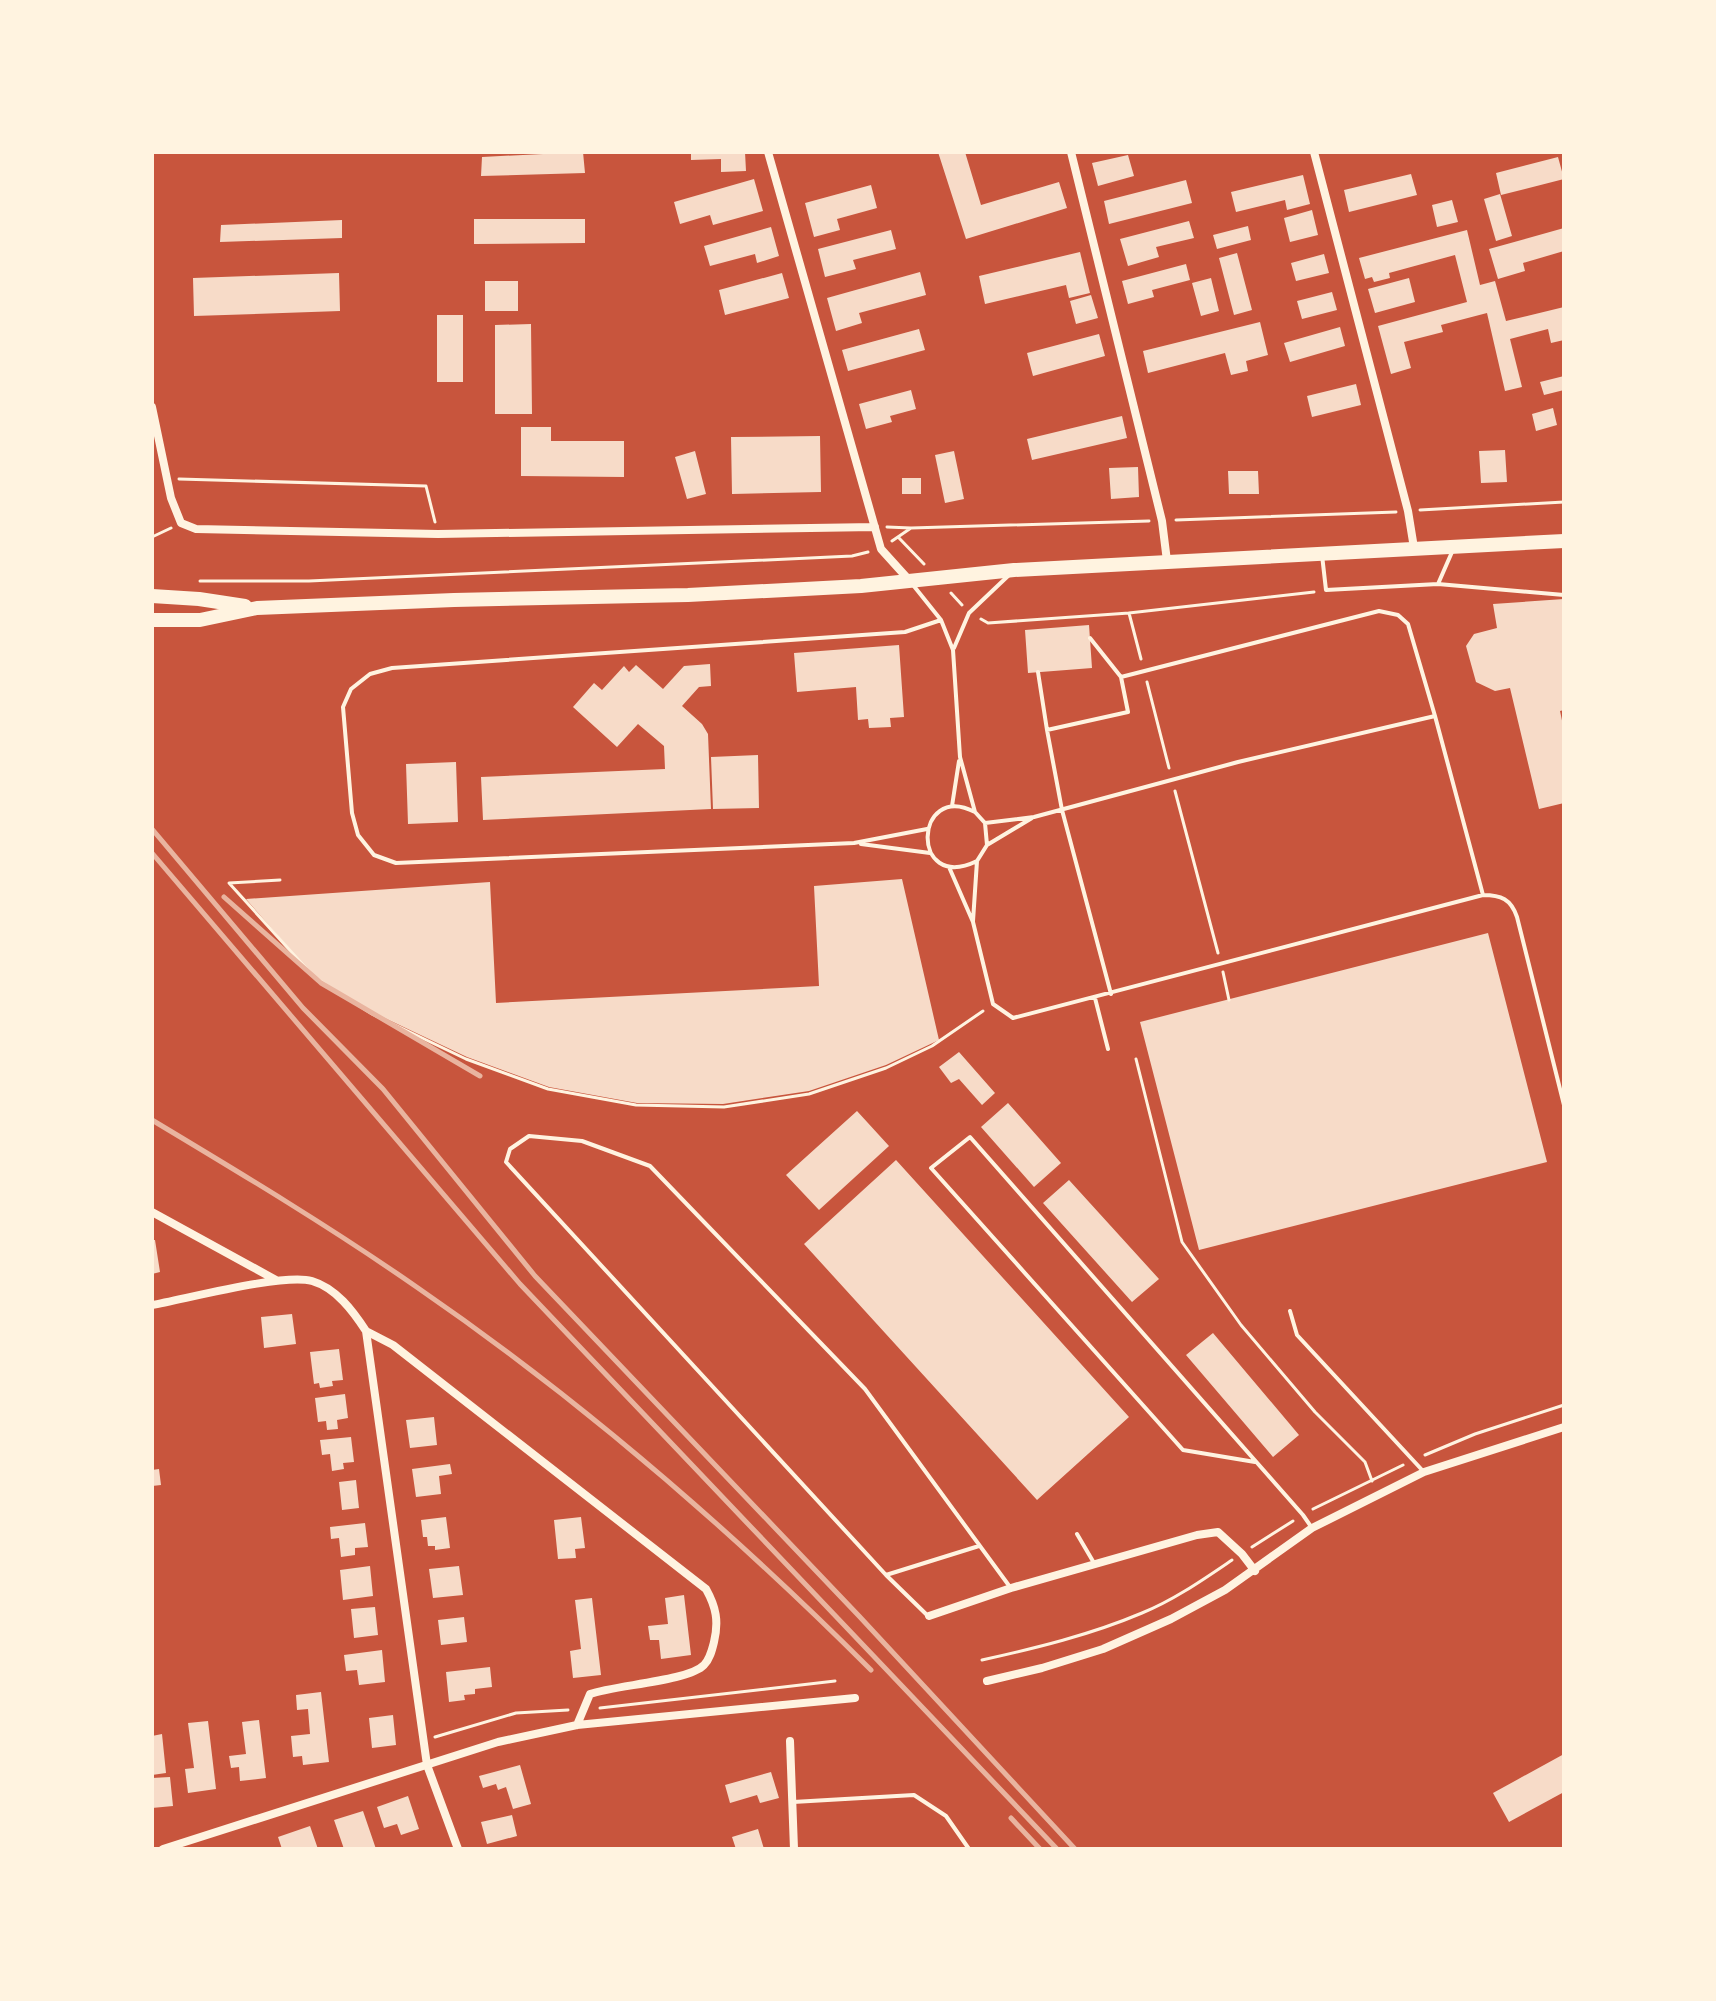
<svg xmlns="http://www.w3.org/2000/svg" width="1716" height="2001" font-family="'Public Sans',sans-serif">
  <rect width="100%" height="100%" fill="#c8553d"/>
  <path fill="#f7dbc8" d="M583,152l2,21 -104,3 1,-19z
    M691,152h54l1,19 -25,1v-13l-30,1z
    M938,152h27l16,53 78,-23 8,26 -101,31z
    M1128,155l6,21 -36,10 -6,-23z
    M1558,157l6,22 -63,16 -5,-22z
    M1411,174l6,21 -68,17 -5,-22z
    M1303,175l7,29 -23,6 -2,-10 -49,12 -5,-20z
    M754,179l9,32 -50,14 -3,-10 -30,9 -6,-22z
    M1186,180l6,23 -83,21 -5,-23z
    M871,185l6,23 -40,11 3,11 -26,7 -9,-34z
    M1500,194l12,42 -16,5 -12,-42z
    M1452,200l6,22 -21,5 -5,-22z
    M1312,210l6,25 -28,7 -6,-24z
    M474,219h111v24l-111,1z
    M342,220v18l-122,4 1,-17z
    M1189,221l5,17 -38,9 3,10 -31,9 -8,-27z
    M1248,226l3,14 -34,9 -4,-14z
    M771,227l8,29 -22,7 -2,-9 -45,12 -6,-20z
    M1564,228v23l-41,12 2,8 -27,8 -9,-30z
    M891,230l5,19 -43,11 3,9 -31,8 -7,-28z
    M1467,230l13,55 15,-4 11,40 58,-14v33l-13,3 -3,-14 -38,10 12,48 -17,4 -18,-78 -46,12 2,7 -39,10 7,26 -20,6 -13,-48 89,-24 -12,-47 -66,18 1,5 -16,4 -2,-5 -7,2 -6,-21z
    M1080,252l10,41 -21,5 -3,-13 -81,19 -6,-28z
    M1237,253l15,57 -18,5 -15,-57z
    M1324,254l5,19 -33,8 -5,-18z
    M1186,264l4,16 -38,10 2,7 -26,7 -6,-23z
    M920,272l6,23 -67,18 3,10 -26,8 -9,-33z
    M339,273l1,38 -146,5 -1,-38z
    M782,273l7,25 -64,17 -6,-25z
    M1211,278l8,33 -18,5 -9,-33z
    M1409,278l6,24 -40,11 -7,-24z
    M485,281h33v30h-33z
    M1332,292l5,18 -35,9 -5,-18z
    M1091,295l7,23 -22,6 -6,-23z
    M437,315h26v67h-26z
    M1260,322l8,33 -22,6 2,10 -17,4 -6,-22 -77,20 -5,-22z
    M531,324l1,90h-37v-89z
    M1340,327l5,19 -55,16 -6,-19z
    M919,329l6,21 -77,21 -6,-21z
    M1099,334l6,22 -72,20 -6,-23z
    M1564,376v14l-20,5 -4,-13z
    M1356,384l5,21 -49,12 -5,-21z
    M911,390l5,19 -26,7 2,6 -26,7 -7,-25z
    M1553,408l4,17 -21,6 -4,-17z
    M1122,416l5,22 -95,22 -5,-21z
    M521,427h30v14h73v36l-103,-1z
    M820,436l1,56 -89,2 -1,-57z
    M1505,450l2,32 -26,1 -2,-32z
    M695,451l11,43 -19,5 -12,-42z
    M954,451l10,48 -19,4 -10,-48z
    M1138,467l1,30 -28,2 -2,-31z
    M1228,471h30l1,23h-30z
    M902,478h19v16h-19z
    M1564,599v111l-4,1 4,19v73l-25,6 -29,-121 -15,3 -19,-9 -10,-36 8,-12 23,-6 -4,-24z
    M1089,625l3,43 -64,5 -3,-43z
    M899,645l5,72 -14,1 1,9 -22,1 -1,-9 -10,1 -2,-33 -59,5 -3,-39z
    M710,664l1,22 -12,1 -17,19 20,18 6,10 3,75 -228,11 -2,-43 184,-8 -1,-23 -26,-22 -21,23 -44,-40 21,-24 8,7 22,-24 5,6 7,-7 27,24 21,-23z
    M758,755l1,53 -46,1 -2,-52z
    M456,762l2,60 -50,2 -2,-60z
    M902,879l37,161 -53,25 -77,26 -86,13 -86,-1 -88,-16 -82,-30 -93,-44 -60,-36 -68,-78 244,-17 6,121 323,-17 -5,-100z
    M1488,933l59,229 -348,88 -59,-228z
    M959,1052l36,41 -13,12 -23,-26 -8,4 -12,-16z
    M1008,1103l53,60 -27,24 -53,-60z
    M857,1111l32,35 -70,64 -33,-35z
    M896,1160l233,257 -92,83 -233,-256z
    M1069,1180l90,99 -27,23 -89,-99z
    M152,1240h3l5,32 -8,2z
    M292,1314l4,30 -32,4 -3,-31z
    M1213,1333l86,102 -26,22 -87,-102z
    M339,1349l4,31 -11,1 1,5 -13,2 -1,-5 -5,1 -4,-32z
    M345,1394l3,24 -11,2 1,9 -11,1 -1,-9 -8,1 -3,-24z
    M434,1417l3,28 -27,3 -4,-28z
    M351,1437l3,25 -11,1 1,6 -12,2 -2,-17 -8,1 -2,-15z
    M450,1464l2,10 -13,2 2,18 -25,3 -4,-28z
    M159,1469l2,16 -9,1v-16z
    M356,1480l3,28 -17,2 -3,-28z
    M446,1517l4,31 -15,2v-4h-7l-1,-9h-4l-2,-17z
    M581,1517l4,31 -10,1 1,9 -18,1 -4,-39z
    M365,1523l3,24 -13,1v7l-14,2 -2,-19 -8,1 -1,-12z
    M370,1566l3,30 -30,4 -3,-30z
    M459,1566l4,29 -30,3 -4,-29z
    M684,1595l7,60 -30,4 -2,-19h-9l-2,-14 20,-2 -3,-26z
    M592,1598l9,77 -28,3 -3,-27 11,-2 -6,-49z
    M375,1607l3,28 -24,3 -3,-29z
    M464,1617l3,25 -26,3 -3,-25z
    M382,1650l3,32 -26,3 -2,-15 -11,1 -2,-16z
    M490,1667l2,20 -17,2v5l-11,1 1,5 -16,2 -3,-30z
    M321,1692l8,70 -26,3 -1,-9 -9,1 -2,-21 19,-2 -2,-25 -11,1 -1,-15z
    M393,1715l3,30 -24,3 -3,-30z
    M259,1720l7,58 -26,3 -1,-14 -8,1 -2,-12 17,-2 -4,-32z
    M208,1721l8,68 -28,4 -3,-24 9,-1 -6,-45z
    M162,1734l4,39 -14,2v-39z
    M1564,1754v38l-55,30 -16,-29z
    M520,1765l11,39 -18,5 -7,-22 -8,3 -2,-6 -13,4 -4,-12z
    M771,1772l8,26 -19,5 -3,-8 -27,8 -5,-18z
    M170,1777l3,29 -21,2v-30z
    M408,1796l11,33 -18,6 -4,-11 -13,4 -7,-21z
    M363,1811l13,38h-32l-10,-29z
    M512,1815l5,21 -30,8 -6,-22z
    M310,1826l8,23h-36l-4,-12z
    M758,1829l6,20h-28l-4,-12z"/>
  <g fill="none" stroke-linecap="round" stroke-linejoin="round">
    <path stroke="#fff3e0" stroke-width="3" d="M179,479l247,7 9,36
      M1420,510l144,-8
      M1176,520l220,-8
      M887,527l24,1
      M152,537l19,-9
      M899,538l25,26
      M892,541l19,-13 238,-7
      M200,581h109l543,-25 16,-4
      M951,593l11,12
      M1129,613l12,46
      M981,619l7,4 141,-10 185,-21
      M1147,682l22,86
      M1175,791l43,162
      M280,880l-51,3 85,94 58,37 94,45 82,30 88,16 88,2 85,-13 77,-26 46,-22 51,-35
      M1223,972l6,28
      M1136,1059l46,183 59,83 74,87 50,50 7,19
      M1425,1455l50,-21 89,-29
      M1313,1509l90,-44
      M1252,1547l41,-26
      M982,1660c54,-12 108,-25 160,-47 32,-13 62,-34 90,-53
      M600,1708l235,-27
      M435,1737l81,-24 52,-3"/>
    <path stroke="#fff3e0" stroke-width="4" d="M1322,555l4,35 112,-6 14,-32
      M1438,584l126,11
      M913,585l28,35 12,30 7,107 15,55 10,11 2,22
      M1090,638l31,39
      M954,648l15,-35 39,-37
      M1038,672l9,58
      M952,806l7,-45
      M975,812c-61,-32 -66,82 2,49
      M985,823l49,-6 204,-55 197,-46 48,179
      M927,829l-73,14 -458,20 -22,-8 -16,-20 -6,-22 -9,-106 8,-18 19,-15 22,-6 513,-36 36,-12
      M861,844l69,9
      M949,867l24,55 20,82 20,14 470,-123c18,0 28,4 34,22l47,188
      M973,921l4,-60 10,-16 45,-27
      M1111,994l-49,-184 -15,-80 81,-18 -7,-35 258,-66 19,4 10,9 27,92
      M1095,998l13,51
      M1290,1311l7,24 126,136
      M1255,1462l-72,-12 -252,-282 39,-31 333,378 9,13
      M1077,1534l17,29
      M886,1575l93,-29
      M927,1615l-41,-40 -380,-413 4,-13 19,-13 53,5 68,25 215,223 145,198
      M793,1802l121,-7 32,21 23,33"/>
    <path stroke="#fff3e0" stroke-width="8" d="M768,152l113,397 28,31
      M1071,152l91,369 5,40
      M1314,152l94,359 6,37
      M152,407l19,91 10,25 15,6 242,5 437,-7
      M152,1212l124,68
      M152,1305c34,-6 131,-32 160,-24 24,7 41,30 54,50l61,434 31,84
      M366,1331l27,14 313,244c10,18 13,32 8,53 -2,8 -4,17 -10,23 -15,16 -89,20 -114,29l-13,31
      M929,1616l82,-28 186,-53 21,-3 24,22 13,17
      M987,1681l55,-13 61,-19 68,-30 54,-29 87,-62 112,-56 140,-45
      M790,1741l4,108
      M163,1849l335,-107 79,-17 278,-27"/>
    <path stroke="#fff3e0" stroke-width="14" d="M152,596l47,3 46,7
      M152,620h48l57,-12 197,-8 234,-5 173,-9 153,-16 550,-29"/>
    <path stroke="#e9b49f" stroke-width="5" d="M152,829l151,179 80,81 152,187 324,340 216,233
      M152,853l368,431 537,565
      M224,897l97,86 159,93
      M152,1120c90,54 180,108 266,168 163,112 313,242 453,382
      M1011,1818l29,31"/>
  </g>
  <rect width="1716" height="2001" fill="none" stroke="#fff3e0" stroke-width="308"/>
</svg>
